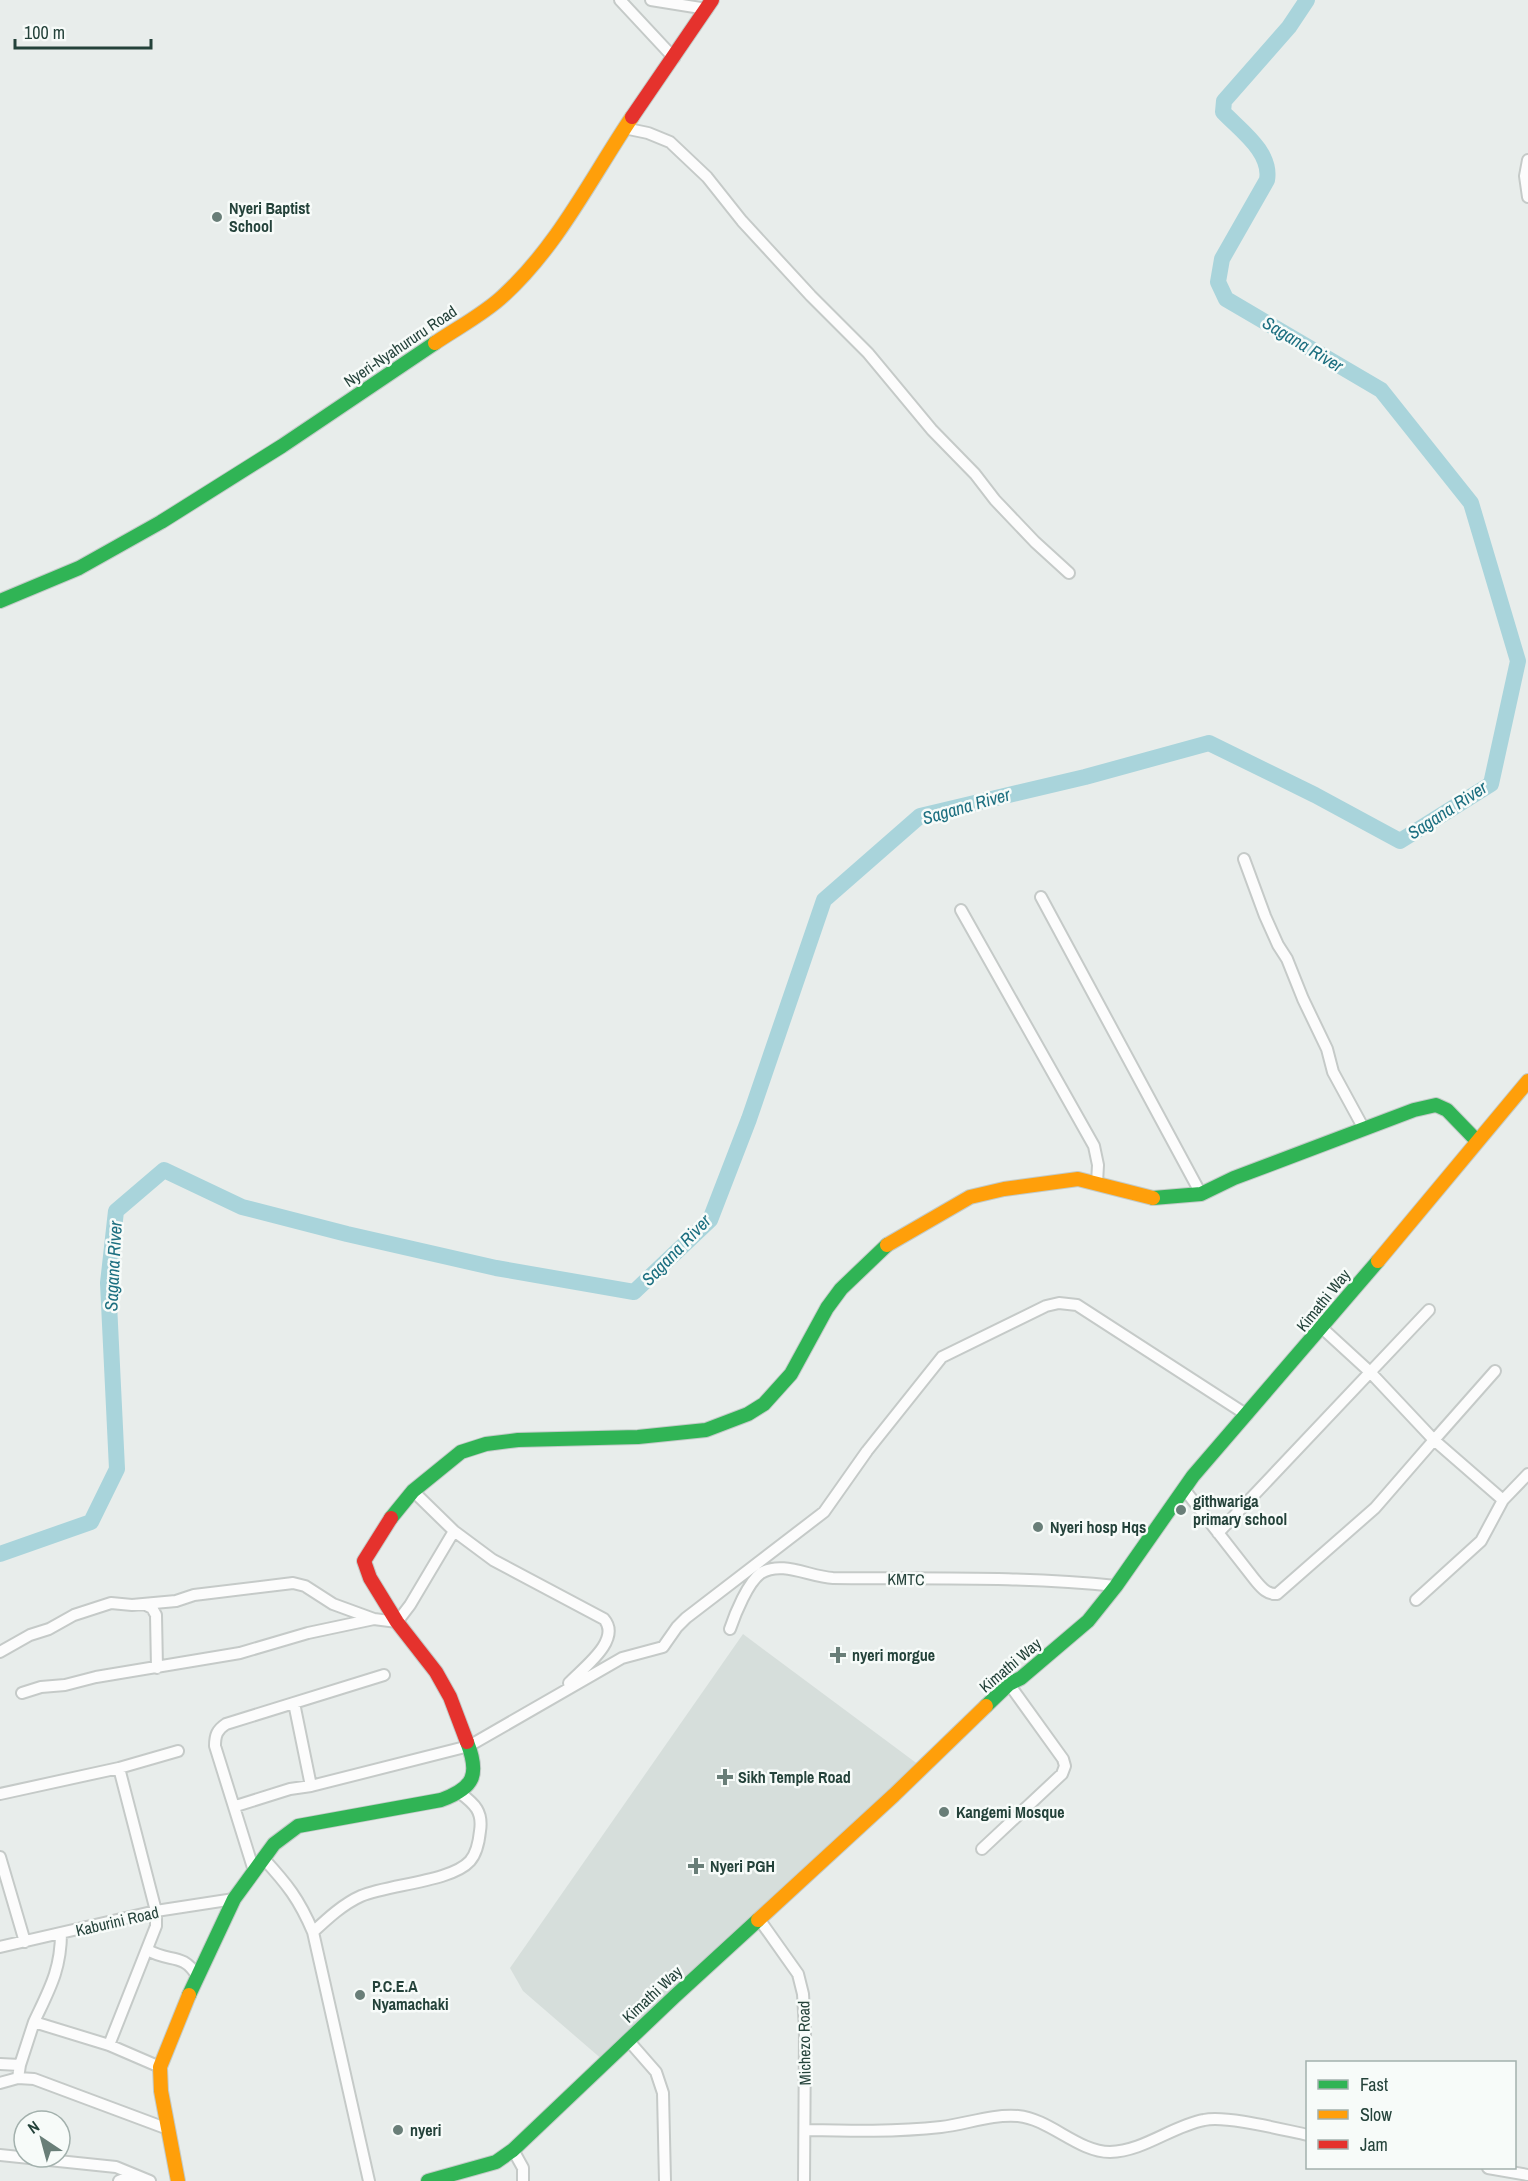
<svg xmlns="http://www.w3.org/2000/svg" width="1528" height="2181" font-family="'Archivo Narrow',sans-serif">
  <rect width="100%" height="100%" fill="#e8edeb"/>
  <path fill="#d6dedb" d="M743,1634l176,131 -315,296 -81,-70 -13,-23z"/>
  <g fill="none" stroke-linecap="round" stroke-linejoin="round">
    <path stroke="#a9d4db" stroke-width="16" d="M0,1554l91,-32 26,-53 -9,-186 8,-72 48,-41 78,37 105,27 149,34 138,24 76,-72 39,-101 75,-219 96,-84 165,-39 124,-34 106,52 85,46 91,-57 27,-123 -47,-158 -90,-113 -155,-91 -8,-17 4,-23 45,-79c5,-28 -27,-50 -44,-68l1,-11 65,-74 18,-27"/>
    <defs>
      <path id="street" d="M620,0l54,58
        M651,0l56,9
        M624,128l24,5 22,9 37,35 35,44 69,75 57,57 64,77 43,44 20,26 40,42 34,31
        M1528,160l-3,16 3,21
        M1244,859l21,57 13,29 9,14 16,40 24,50 6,23 31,57
        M1041,897l160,297
        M961,910l133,236 4,19 -1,18
        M1495,1371l-61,69 69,60
        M1184,1489l71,91c6,7 12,15 22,14l98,-86 59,-68 -64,-68 -48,-44
        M413,1491l41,40 39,29 111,59c18,21 -21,49 -35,64
        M1218,1533l211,-223
        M1416,1600l65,-59 22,-41 25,-26
        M144,1604l8,4 4,7 1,53
        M730,1629c5,-15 18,-47 31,-56 21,-13 49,4 72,5 94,1 189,-2 283,8
        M0,1652l30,-17 19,-6 25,-14 37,-12 21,2 44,-4 18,-6 99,-12 12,3 28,18 41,15
        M22,1693l19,-6 24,-2 31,-8 144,-24 68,-20 66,-14 23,3 13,-17 44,-74
        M294,1703l17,83
        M0,1794l119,-26 59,-17
        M236,1806l54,-17 21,-3 158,-40 153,-88 41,-11 14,-20 9,-9 138,-106 43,-61 75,-94 104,-51 13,-3 18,2 170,110
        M982,1849l80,-75 3,-8 -2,-7 -54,-75
        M0,1857l25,85
        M263,1858c24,26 36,41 50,74l56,249
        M254,1871l-39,-125c0,-11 2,-16 11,-22l158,-49
        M759,1919l39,55 5,20 2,36 -1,151
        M313,1932c14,-13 30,-28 48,-36 28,-12 90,-14 109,-35 7,-8 9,-20 10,-30 3,-19 -5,-27 -20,-38
        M0,1947l156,-36 78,-12
        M148,1950c21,13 35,2 49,26
        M34,2022c15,-32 27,-52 27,-89
        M628,2040l28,32 7,21 2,88
        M109,2045l47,-119v-15l-37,-143
        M0,2064l20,1
        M18,2078l2,-13 14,-43 75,23 51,22
        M0,2083l18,-5 16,1 134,50
        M805,2130c45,1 91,2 136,-3 26,-3 50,-13 77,-11 32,3 60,36 92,36 34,-1 62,-26 94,-32 22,-5 79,10 104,15
        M513,2150l10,18v13
        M0,2155l116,12 34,14
        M1488,2168l40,7
        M119,2181l15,-6"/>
      <path id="fast" d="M0,601l79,-33 82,-46 121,-76 153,-103
        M1153,1198l48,-4 33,-16 180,-68 22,-5 11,5 30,31
        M391,1518l22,-27 48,-39 25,-8 32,-4 120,-3 68,-7 42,-16 16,-10 27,-30 36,-66 14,-19 46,-44
        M986,1706l23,-22 12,-6 67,-57 28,-35 77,-110 185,-215
        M189,1995l45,-96 40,-55 24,-18 143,-26c33,-12 39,-25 26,-58
        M428,2181l68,-19 17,-12 161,-153 84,-77"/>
      <path id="slow" d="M435,343c22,-15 49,-29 68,-47 55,-50 88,-118 129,-179
        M887,1245l83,-48 34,-8 74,-10 75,19
        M1378,1261l150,-180
        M758,1920l136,-125 92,-89
        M178,2181l-17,-90 -1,-24 29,-72"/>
      <path id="jam" d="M632,117l80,-117
        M391,1518l-27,43 6,17 27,44 39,50 14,25 17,45"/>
    </defs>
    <use href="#street" stroke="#c5cac8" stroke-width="14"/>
    <use href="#fast" stroke="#c3cbc8" stroke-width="16"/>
    <use href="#slow" stroke="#c3cbc8" stroke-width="16"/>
    <use href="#jam" stroke="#c3cbc8" stroke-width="16"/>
    <use href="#street" stroke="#fcfcfc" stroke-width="10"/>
    <use href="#fast" stroke="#30b455" stroke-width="14"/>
    <use href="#slow" stroke="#ff9f0a" stroke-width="14"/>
    <use href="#jam" stroke="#e5322d" stroke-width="14"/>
  </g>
  <g fill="#697e78" stroke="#f7fbf9" stroke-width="2">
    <circle cx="217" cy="217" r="6"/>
    <circle cx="1181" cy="1510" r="6"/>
    <circle cx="1038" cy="1527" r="6"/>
    <path d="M835 1646h6v6h6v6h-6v6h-6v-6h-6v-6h6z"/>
    <path d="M722 1768h6v6h6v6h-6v6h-6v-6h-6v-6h6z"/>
    <circle cx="944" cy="1812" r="6"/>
    <path d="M693 1857h6v6h6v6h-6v6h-6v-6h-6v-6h6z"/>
    <circle cx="360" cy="1995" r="6"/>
    <circle cx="398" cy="2130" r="6"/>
  </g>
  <g text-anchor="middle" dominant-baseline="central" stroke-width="5" stroke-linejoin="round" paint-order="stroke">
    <g font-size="16" font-weight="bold" fill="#24423a" stroke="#f7fbf9" text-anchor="start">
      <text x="229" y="208">Nyeri Baptist<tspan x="229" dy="18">School</tspan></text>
      <text x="1193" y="1501">githwariga<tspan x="1193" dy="18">primary school</tspan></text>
      <text x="1050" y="1527">Nyeri hosp Hqs</text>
      <text x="852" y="1655">nyeri morgue</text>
      <text x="738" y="1777">Sikh Temple Road</text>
      <text x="956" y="1812">Kangemi Mosque</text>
      <text x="710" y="1866">Nyeri PGH</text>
      <text x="372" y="1986">P.C.E.A<tspan x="372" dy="18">Nyamachaki</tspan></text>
      <text x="410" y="2130">nyeri</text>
    </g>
    <g font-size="16" fill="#24423a" stroke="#f7fbf9">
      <text transform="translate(400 346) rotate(-34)">Nyeri-Nyahururu Road</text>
      <text transform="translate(1323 1300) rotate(-51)">Kimathi Way</text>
      <text transform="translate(906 1579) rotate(1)">KMTC</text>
      <text transform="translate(1010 1665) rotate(-40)">Kimathi Way</text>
      <text transform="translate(117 1921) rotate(-13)">Kaburini Road</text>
      <text transform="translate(652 1994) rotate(-43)">Kimathi Way</text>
      <text transform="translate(804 2043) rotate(-91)">Michezo Road</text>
    </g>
    <g font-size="18" font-style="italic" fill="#1c6f80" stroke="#f7fbf9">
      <text transform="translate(1303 344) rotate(31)">Sagana River</text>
      <text transform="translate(966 806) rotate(-16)">Sagana River</text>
      <text transform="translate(1447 810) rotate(-33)">Sagana River</text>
      <text transform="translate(676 1250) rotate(-46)">Sagana River</text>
      <text transform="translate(113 1266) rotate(-87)">Sagana River</text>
    </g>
  </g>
  <rect x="1306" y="2061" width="210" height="108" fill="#f7fbf9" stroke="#a3b1ad" stroke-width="1.5"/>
  <rect x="1318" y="2080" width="30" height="9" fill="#30b455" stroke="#a3b1ad" stroke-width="1.5"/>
  <text x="1360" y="2091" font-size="18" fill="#24423a">Fast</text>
  <rect x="1318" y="2110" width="30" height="9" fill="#ff9f0a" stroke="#a3b1ad" stroke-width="1.5"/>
  <text x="1360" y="2121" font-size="18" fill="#24423a">Slow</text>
  <rect x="1318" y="2140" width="30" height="9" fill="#e5322d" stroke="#a3b1ad" stroke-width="1.5"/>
  <text x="1360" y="2151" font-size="18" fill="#24423a">Jam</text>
  <g transform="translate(42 2139) rotate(324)"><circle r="28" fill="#f7fbf9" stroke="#a3b1ad" stroke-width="1.5"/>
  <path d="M0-4.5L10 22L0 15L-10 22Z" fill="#697e78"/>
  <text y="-9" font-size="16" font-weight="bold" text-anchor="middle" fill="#24423a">N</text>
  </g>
  <path d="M15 39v9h136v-9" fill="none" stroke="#24423a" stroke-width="3"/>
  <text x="24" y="39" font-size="18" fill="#24423a" stroke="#f7fbf9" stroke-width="4.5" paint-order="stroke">100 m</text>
</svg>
